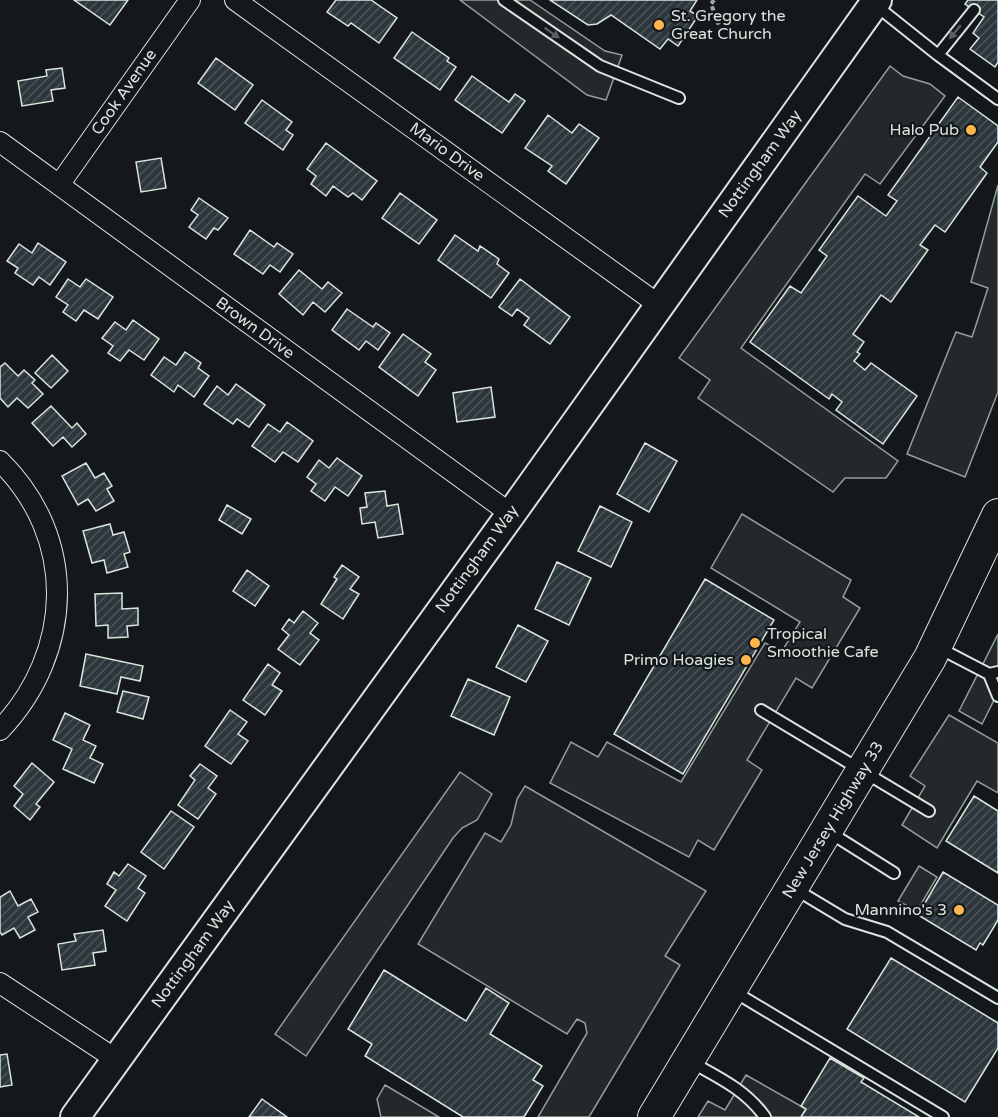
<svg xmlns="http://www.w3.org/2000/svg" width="998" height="1117" font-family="'Varela Round',sans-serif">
  <defs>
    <pattern id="building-hatch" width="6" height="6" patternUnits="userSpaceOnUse" patternTransform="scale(1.5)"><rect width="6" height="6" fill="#2c363c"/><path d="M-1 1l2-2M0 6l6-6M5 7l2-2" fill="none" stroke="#4a5358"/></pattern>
  </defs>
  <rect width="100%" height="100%" fill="#14181c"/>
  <path fill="#24282b" stroke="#939e99" stroke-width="1.5" d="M460,0h70l75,51 17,4 -16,45 -19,-5z
    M890,66l13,10 27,8 15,12 -65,88 -15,-10 -124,174 157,113 -12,17h-41l-12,14 -135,-94 12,-18 -31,-22z
    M998,185v207l-33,85 -58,-23 49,-122 16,5 16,-49 -17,-6z
    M742,514l109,66 -8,17 17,11 -48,80 -16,-10 -49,82 15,10 -48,80 -16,-10 -9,17 -139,-74 21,-41 27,15 9,-15 74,40 84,-139 17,8 18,-29 -89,-54z
    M998,634v58l-16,32 -23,-13z
    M949,715l49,28v50l-21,-12 -40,67 -35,-23 23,-39 -15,-10z
    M460,772l32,22 -15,26 -15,8 -9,10 -147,218 -31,-22z
    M525,786l181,105 -41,65 15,9 -91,152h-51l49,-84 -2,-10 -8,-4 -10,15 -149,-90 67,-111 16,9 10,-17 6,-26z
    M919,866l18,11 -20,34 -19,-10z
    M746,1075l60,34 -5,8h-103l10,-16 17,9z
    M385,1085l54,32h-58l-4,-18z"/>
  <path fill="url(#building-hatch)" stroke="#d8e6dc" stroke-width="1.5" d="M74,0h54l-18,25z
    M336,0h35l26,18 -18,25 -28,-20 -3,3 -21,-14z
    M550,0h147l-7,11 8,5 -20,30 -10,-7 -8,10 -49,-34 -14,9 -9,1z
    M968,0h30v62l-3,5 -25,-18 9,-11 -6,-5 11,-16 -19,-13z
    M412,32l37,26 -2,3 9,6 -16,23 -46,-32z
    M216,58l37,27 -18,25 -37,-27z
    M62,68l3,20 -14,2 2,11 -31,5 -4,-25 29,-5 -1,-6z
    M472,76l37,26 6,-8 10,7 -23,32 -47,-33z
    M958,97l40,29v16l-18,25 7,6 -42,59 -10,-7 -15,20 8,5 -37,52 -10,-7 -28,39 11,8 -7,10 3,2 -6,7 11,9 6,-7 46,33 -34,48 -47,-34 6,-8 -10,-8 -3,5 -79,-57 40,-56 11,7 26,-37 -8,-6 39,-54 28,20 11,-15 -9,-6z
    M262,100l30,22 -6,8 7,5 -10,15 -38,-27z
    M548,115l24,18 7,-9 20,14 -33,46 -18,-13 4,-5 -27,-18z
    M326,143l51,38 -15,19 -9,-7 -5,4 -15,-11 -7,10 -15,-12 5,-8 -9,-7z
    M161,158l5,30 -25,4 -5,-30z
    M400,193l37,27 -18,24 -37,-26z
    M199,198l29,20 -10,12 -4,-2 -8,11 -17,-12 9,-12 -7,-5z
    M250,230l24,17 3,-4 16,11 -13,18 -10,-7 -7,9 -29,-20z
    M455,235l23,16 2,-5 19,13 -2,5 12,9 -18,25 -53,-38z
    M38,243l28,19 -16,23 -11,-8 -6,8 -18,-12 3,-5 -11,-7 12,-17 13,9z
    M299,270l23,19 6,-7 14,11 -17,19 -12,-10 -10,13 -24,-21z
    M68,279l12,8 6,-8 27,18 -15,22 -14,-9 -8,11 -13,-9 5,-7 -12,-8z
    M520,279l50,38 -20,27 -26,-19 5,-7 -12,-9 -5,7 -13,-9z
    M347,309l26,18 3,-4 14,10 -12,17 -12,-9 -7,9 -27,-20z
    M133,320l26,19 -15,21 -15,-10 -9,11 -12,-8 5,-7 -11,-8 13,-16 11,8z
    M403,334l28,20 -6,8 11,8 -18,26 -39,-29z
    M185,352l16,11 -3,5 11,8 -15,21 -16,-12 -4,7 -23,-17 13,-18 12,8z
    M52,355l16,16 -17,17 -16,-15z
    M5,363l13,13 6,-6 11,10 -3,3 11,11 -15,14 -11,-10 -9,9 -8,-9v-31z
    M236,384l29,21 -16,22 -12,-8 -4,5 -29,-20 13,-18 11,9z
    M491,387l4,30 -38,5 -4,-29z
    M51,406l21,22 5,-5 9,11 -14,13 -9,-10 -10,9 -21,-23z
    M287,422l26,19 -15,21 -15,-10 -8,10 -23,-16 16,-22 12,8z
    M645,443l32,18 -28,51 -32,-18z
    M337,458l25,18 -14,20 -13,-9 -10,14 -14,-10 5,-7 -9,-7 12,-17 10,8z
    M86,463l9,15 9,-5 8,13 -5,3 7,12 -18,10 -8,-12 -10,6 -16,-29z
    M385,491l2,15 11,-2 5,30 -25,4 -3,-16 -13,2 -2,-16 7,-1 -2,-14z
    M227,505l24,14 -9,15 -23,-14z
    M600,506l32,16 -21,45 -33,-16z
    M110,524l3,11 11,-3 6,20 -6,2 4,13 -21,6 -3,-13 -12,3 -9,-32z
    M557,562l34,16 -22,47 -34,-16z
    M342,565l17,12 -9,12 9,5 -16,25 -22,-15 16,-25 -3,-2z
    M247,570l22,16 -14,20 -22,-15z
    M705,579l69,41 -91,154 -69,-40z
    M122,593v16l16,-1v17l-11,1 1,11 -20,1v-13l-12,1 -1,-32z
    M303,611l15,12 -8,10 9,7 -19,25 -22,-16 11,-14 -7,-6 7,-10 5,4z
    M518,625l30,16 -22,41 -30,-15z
    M86,654l57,12 -3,15 -19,-4 -4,17 -37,-8z
    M268,664l12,9 -8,12 10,6 -17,24 -22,-15z
    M468,679l42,18 -16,38 -43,-19z
    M123,691l26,6 -6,22 -26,-7z
    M230,710l17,12 -9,12 10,7 -17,23 -26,-18z
    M65,713l25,12 -7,15 13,6 -6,12 13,6 -9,19 -31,-14 9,-20 -19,-9z
    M32,763l22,19 -18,22 4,3 -10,13 -16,-14 9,-12 -9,-8z
    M200,764l17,12 -9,12 8,6 -18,25 -20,-14 17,-25 -5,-4z
    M974,796l24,15v62l-52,-32z
    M171,811l23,16 -30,42 -23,-17z
    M128,864l18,12 -8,12 7,5 -18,28 -22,-15 11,-16 -9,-6 7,-12 5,4z
    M943,872l55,33v15l-15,25 -3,-2 -4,7 -58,-35z
    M10,891l8,15 13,-7 7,13 -10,5 7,13 -15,8 -6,-10 -12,7 -2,-3v-35z
    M103,930l3,21 -13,2 2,12 -33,5 -4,-26 18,-3 -2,-7z
    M891,958l107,65v25l-33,54 -118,-73z
    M384,970l82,51 20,-33 23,15 -19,31 52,32 -9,14 10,6 -19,31h-61l-98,-61 7,-12 -24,-15z
    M7,1054l5,31 -12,2v-32z
    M830,1058l34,20 -3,4 58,35h-118l5,-8 -5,-3z
    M262,1099l25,18h-38z"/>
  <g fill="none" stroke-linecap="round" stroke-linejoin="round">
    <defs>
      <path id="lane" d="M504,0l96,66 79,32
        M874,4l64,51 60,44
        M938,55l36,-45
        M939,648l50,26 9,-2
        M989,674l9,22
        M761,710l168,101
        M829,832l65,41
        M795,889l50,30 42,13 111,66
        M733,991l210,126
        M691,1062c27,15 55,28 74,55"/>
      <path id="street" d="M235,0l424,305
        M0,142l511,372
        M59,185l131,-185
        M0,461c78,77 74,191 0,269
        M0,983l117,77"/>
      <path id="secondary" d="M75,1117l436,-603 366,-514"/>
      <path id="primary" d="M654,1117l276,-459 68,-143"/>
    </defs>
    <use href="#lane" stroke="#d8e6dc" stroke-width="14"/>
    <use href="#street" stroke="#d8e6dc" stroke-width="22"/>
    <use href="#secondary" stroke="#d8e6dc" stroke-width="32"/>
    <use href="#primary" stroke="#d8e6dc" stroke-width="34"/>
    <path stroke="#9da8a2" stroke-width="4" stroke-dasharray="4.5 3" stroke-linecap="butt" d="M714,0l-3,4 9,24"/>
    <use href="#lane" stroke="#14181c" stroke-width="10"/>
    <use href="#street" stroke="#14181c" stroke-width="20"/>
    <use href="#secondary" stroke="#14181c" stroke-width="28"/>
    <use href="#primary" stroke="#14181c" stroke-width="32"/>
  </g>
  <defs><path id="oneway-solid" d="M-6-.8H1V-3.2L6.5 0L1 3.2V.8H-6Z" transform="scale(1.5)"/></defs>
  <g fill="#59605f">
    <use href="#oneway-solid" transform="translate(955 32) rotate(130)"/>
    <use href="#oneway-solid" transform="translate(552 33) rotate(35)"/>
  </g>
  <g fill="#ffb74d" stroke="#14181c" stroke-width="2">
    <circle cx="659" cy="25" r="6"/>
    <circle cx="971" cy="130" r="6"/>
    <circle cx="755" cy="643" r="6"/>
    <circle cx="746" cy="660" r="6"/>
    <circle cx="959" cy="910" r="6"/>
  </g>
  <g text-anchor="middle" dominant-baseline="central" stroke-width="4.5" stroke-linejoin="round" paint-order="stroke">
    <g font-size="16" fill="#d8e6dc" stroke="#14181c" text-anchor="end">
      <text x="671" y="16" text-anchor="start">St. Gregory the<tspan x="671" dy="18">Great Church</tspan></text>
      <text x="959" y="130">Halo Pub</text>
      <text x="767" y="634" text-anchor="start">Tropical<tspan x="767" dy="18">Smoothie Cafe</tspan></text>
      <text x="734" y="660">Primo Hoagies</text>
      <text x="947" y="910">Mannino's 3</text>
    </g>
    <g font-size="16" fill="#d8e6dc" stroke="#14181c">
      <text transform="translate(124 92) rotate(-55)">Cook Avenue</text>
      <text transform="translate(447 152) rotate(36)">Mario Drive</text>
      <text transform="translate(760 164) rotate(-54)">Nottingham Way</text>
      <text transform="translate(255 328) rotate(36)">Brown Drive</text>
      <text transform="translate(477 559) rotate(-54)">Nottingham Way</text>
      <text transform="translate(833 820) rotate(-59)">New Jersey Highway 33</text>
      <text transform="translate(193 954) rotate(-54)">Nottingham Way</text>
    </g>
  </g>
</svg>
